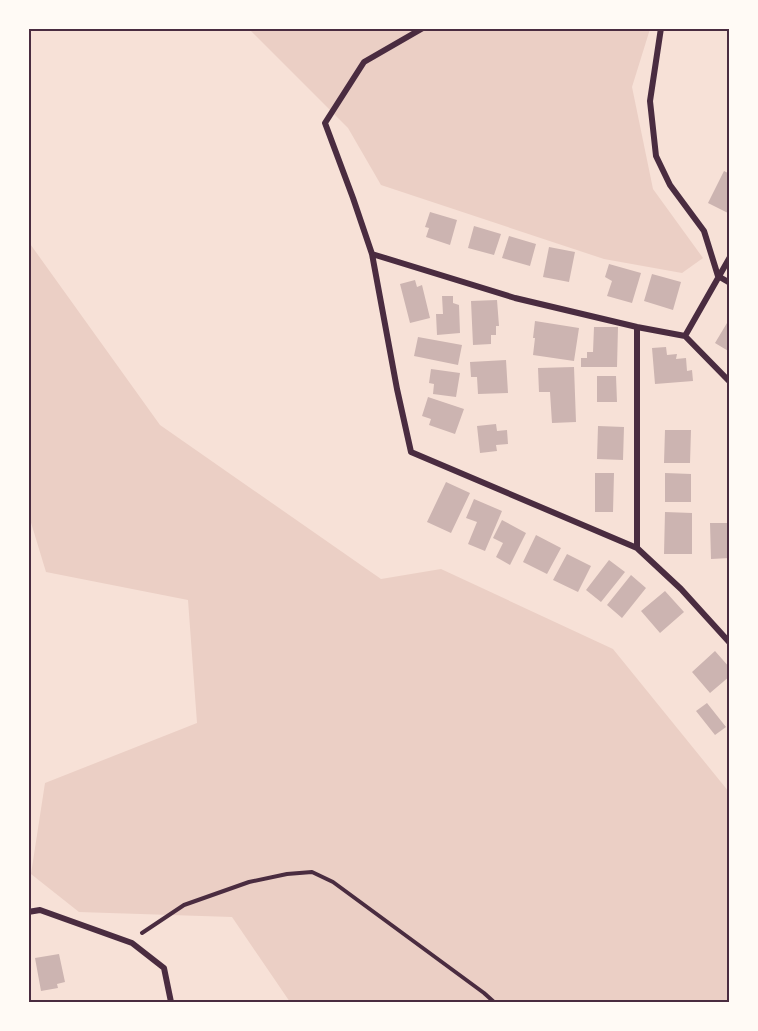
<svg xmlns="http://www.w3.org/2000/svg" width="758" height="1031" font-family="'Roboto Serif',serif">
  <rect width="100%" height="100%" fill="#f7e1d7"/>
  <path fill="#ebcfc5" d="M249,29h401l-18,58 21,102 50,69 -21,15 -78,-14 -223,-74 -33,-57z
    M28,241l132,184 221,154 60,-10 172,80 116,143v210h-439l-58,-85 -153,-5 -48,-38 14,-91 152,-60 -9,-123 -142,-28 -17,-56z"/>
  <path fill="#ccb4b1" d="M724,171l6,3v40l-22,-11z
    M430,212l27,8 -7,25 -24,-8 3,-9 -4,-1z
    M474,226l27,8 -7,21 -26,-7z
    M509,236l27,8 -6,22 -28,-8z
    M549,247l26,5 -6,30 -26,-5z
    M609,264l32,9 -9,30 -25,-7 5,-15 -7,-4z
    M652,274l29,8 -8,28 -29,-9z
    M415,280l2,7 5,-2 8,33 -20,5 -10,-39z
    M442,296h11v7l6,2 1,28 -23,2 -1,-21h7z
    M497,300l2,26h-3v9h-5v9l-18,1 -2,-44z
    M730,318v34l-15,-9z
    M535,321l44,7 -5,33 -41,-6 2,-17h-2z
    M594,327h24l-1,40h-36v-9h6v-6h6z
    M418,337l44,8 -4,20 -44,-9z
    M666,347l1,8 10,-1 -1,5 10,-1 1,13 5,-1 1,11 -38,3 -3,-36z
    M506,360l2,33 -30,1 -1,-17h-6l-1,-15z
    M574,367l2,55 -24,1 -2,-31h-11l-1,-24z
    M431,369l29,4 -4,24 -23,-3 1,-10 -5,-1z
    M597,376h19l1,26h-20z
    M428,397l36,12 -9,25 -26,-9 2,-6 -9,-3z
    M496,424l1,7 10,-1 1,14 -12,1 1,6 -17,2 -3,-27z
    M598,426l26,1 -1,33 -26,-1z
    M665,430h26l-1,33h-26z
    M595,473h19l-1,39h-18z
    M665,473l26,1v28h-26z
    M446,482l24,11 -19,40 -24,-11z
    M474,499l28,12 -17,40 -17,-7 9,-22 -11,-4z
    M665,512l27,1v41h-28z
    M502,520l24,13 -16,32 -14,-8 7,-14 -10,-5z
    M710,523h20v35l-19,1z
    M536,535l25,13 -14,26 -24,-12z
    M567,554l24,12 -13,26 -25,-12z
    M609,560l16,12 -24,30 -15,-12z
    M631,575l15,13 -24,30 -15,-13z
    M665,591l19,21 -24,21 -19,-22z
    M715,651l15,17v8l-20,17 -18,-21z
    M707,703l19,24 -11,8 -19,-24z
    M59,954l6,28 -8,2 1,4 -17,3 -6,-33z"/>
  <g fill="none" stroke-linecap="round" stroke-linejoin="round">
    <path stroke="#4a2c40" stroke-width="4" d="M142,933l42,-28 65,-23 38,-8 25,-2 21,10 151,111 10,9"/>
    <path stroke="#4a2c40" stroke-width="6" d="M423,28l-59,34 -39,61 28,75 19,56 25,135 14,63 226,96 44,41 49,54
      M661,28l-11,73 6,55 14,29 34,46 14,45 12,7
      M372,254l143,44 122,29 48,9 45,46
      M637,327v221
      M685,336l45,-79
      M28,912l12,-2 92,33 32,25 7,34"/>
  </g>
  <rect width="758" height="1031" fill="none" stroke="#fffaf5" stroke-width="60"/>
  <rect x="30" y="30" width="698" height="971" fill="none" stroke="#4a2c40" stroke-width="2"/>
</svg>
